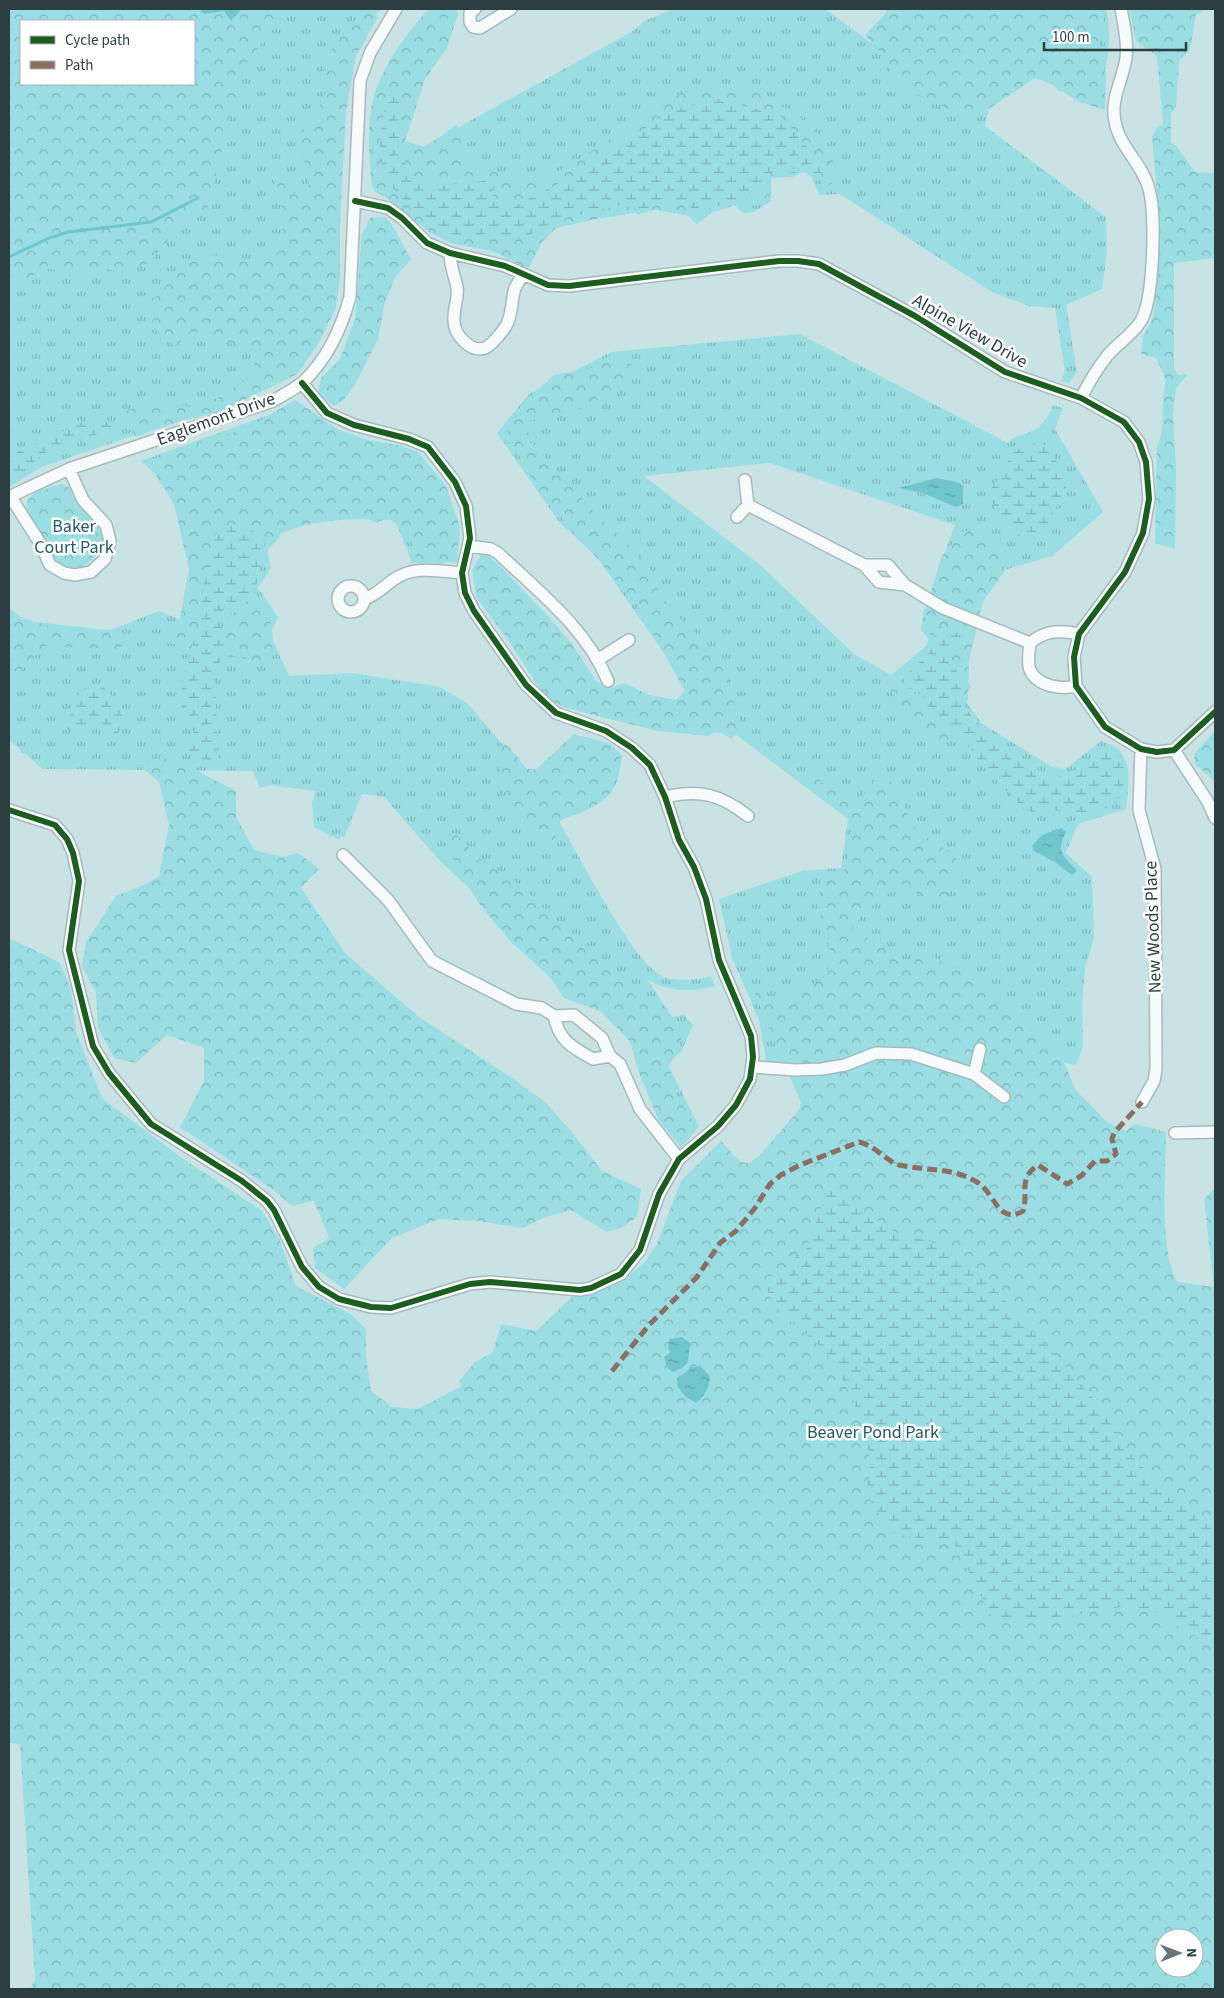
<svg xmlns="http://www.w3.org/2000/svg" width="1224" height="1998" font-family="'Source Sans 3',sans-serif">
  <defs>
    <pattern id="grass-tufts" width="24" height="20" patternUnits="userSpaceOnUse" patternTransform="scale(1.25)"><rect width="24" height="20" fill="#9adee3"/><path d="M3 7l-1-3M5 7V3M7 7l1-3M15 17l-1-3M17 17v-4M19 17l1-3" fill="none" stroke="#7eb5b9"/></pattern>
    <pattern id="forest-crowns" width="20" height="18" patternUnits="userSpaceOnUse" patternTransform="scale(1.25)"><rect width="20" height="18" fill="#9adee3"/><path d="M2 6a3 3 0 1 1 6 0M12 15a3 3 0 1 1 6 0" fill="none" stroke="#7eb5b9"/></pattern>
    <pattern id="wetland-marsh" width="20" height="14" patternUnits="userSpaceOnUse" patternTransform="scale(1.25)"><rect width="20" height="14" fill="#9adee3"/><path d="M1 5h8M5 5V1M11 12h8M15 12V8" fill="none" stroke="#7eb5b9"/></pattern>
    <pattern id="water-ripples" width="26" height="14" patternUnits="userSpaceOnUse" patternTransform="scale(1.25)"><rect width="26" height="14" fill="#71c5cc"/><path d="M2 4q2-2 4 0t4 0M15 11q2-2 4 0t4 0" fill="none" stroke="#5da1a7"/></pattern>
  </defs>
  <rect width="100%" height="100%" fill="#c9e2e4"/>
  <path fill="url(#grass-tufts)" d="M263,9h118l-10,12 -19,41 -98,332 -212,73 -33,20v-209l164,-125z
    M673,9h152l117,86 128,-86h36c7,27 2,52 -5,79l-12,7 -31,-4 -16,-26 -52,38 -5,23 121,91 1,36 -5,36 -36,16 11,67 -8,11 -8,-2 4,-10 -10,-63 -26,-2 -37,-14 -152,-98 -21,1 -7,-18 -7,-6 -13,6 -21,1v23l-17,11 -11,1 -14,-13 -32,24 -24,-22 -35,13 -17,-16 -70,17 -46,38 -54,-11 -22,-11 -28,-27 -27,-14 -3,-25 39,-12 223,-123 11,-10z
    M800,334l208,109c7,-8 11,-6 20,-10 14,-6 20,-15 25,-28l10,3 -8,21 48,83 -51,44 -51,15 -65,5 19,-51 -185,-62 -126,13 115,88 95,90 37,21 40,-33 -10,-12 3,-21 48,21 -20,26 19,31 -9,9 19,27 70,43 14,3 36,-28c6,2 14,5 18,9 14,15 9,42 7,59l-48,15 -12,29 26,24 2,61 -9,30 -3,36 1,42 -7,19 -112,-19 -197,20 -8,-46 -27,-62 -13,-59 83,-28 39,-3 7,-49 -117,-88 -65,-75 -69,-99 -37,-34 -63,-90 32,-39 82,-42z
    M277,412l38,43 134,106 -8,3 -29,-1 -15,-38 -8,-8 -12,6 -23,-10 -73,15 -2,10 -12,13 4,17 -13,20 20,29 -8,17 19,42 63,-3 88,14 28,17 61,72 45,-42 25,9 24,13 -20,43 -44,22c18,31 74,142 103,155 12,6 36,4 49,0l4,10c-22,7 -48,5 -67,-6l24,37 12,-2 9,10 -12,27 -14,11 32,63 -7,6 -64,-93 -51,-51 -136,-126 -57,-65 -22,-3 -18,44 -3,-2 -2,4 -25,-13 -2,-23 3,-13 -45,-6 -10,3 -7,-17 -211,-2 -16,-15 -5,-1 -1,-4 -11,-9v-132l17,13 63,7 14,5 56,-22 30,12 8,-72 -35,-71 -21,-19z"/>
  <path fill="url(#forest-crowns)" fill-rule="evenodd" d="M9,9h190l6,5 19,-3 7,10 11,-12h38l-13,27 -25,33 -34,138 -24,14 -35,42 -28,10 -13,-4 -28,4 -31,-4 -29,12 -11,11zM21,21h173v63h-173z
    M429,9h27l2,5 -11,34 -22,31 -20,62 21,6 30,-22 10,11 -6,26 75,22 38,-21 109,-70 41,-7 38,8 49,29 16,25 16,32 -14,5 -16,-14 -43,5v19l-11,10 -14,2 -9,-2 -37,12 -43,-7 -59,9 -40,9 -14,14 -14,27 -37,-19 -42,-8 -32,-19 -45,-37c-3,-26 -5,-56 0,-82 6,-32 35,-72 57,-95z
    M886,9h218v11l-5,22 7,34 -1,34 -26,-8 -28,-18 -16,-6 -67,45 -30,-20 -33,-13 -13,-15 -10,-21 -17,-19 21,-22z
    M1129,9h79l-12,5 -6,36 -11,11 -3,47 -5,5v29l7,6 17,24 20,1v85l-41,5v105l4,7 10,-1 -12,14 -3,26 3,55 -1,80 -20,-6 2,-97c10,-20 3,-45 9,-66l-10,-22 -15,-4 2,-18 10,-18 4,-35 1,-79 -6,-67 5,-9 6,-4 -6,-68 -21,-15z
    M367,12l11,5 -22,39 -10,55 -6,110v57l-4,30 -19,38 -20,28 -75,37 -41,10 -46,16 -10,-26 30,-9 35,5 28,-9 33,-22 5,-7 -5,-14 -39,-23h-23l-13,15 -19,-15 -12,-29c21,-12 16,-11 29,-29 20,-29 59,-17 87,-12 7,-8 18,-19 21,-30 5,-15 -5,-41 -10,-55l10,-4 13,21 14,-7v-13l-12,-32 21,-32 7,-17 -1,-32 17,-26z
    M386,217c11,13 16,28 25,42l-17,20 -10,27 -6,34 -23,44 -12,17 -9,5 -16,-12 3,-16 19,-19 15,-40 7,-85 8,-16z
    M609,356l17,4 11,9 -26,24 -45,23h-20l-19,6 3,19 59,66 40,38 20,22 8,11v13l24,28 31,30 16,28 13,51 -10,11c-8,-5 -14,-10 -22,-3l-51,-5 -65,-16 -30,-8 -19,-12 -38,-58 -30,-40 -4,-27 11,-18 15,12 49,51 26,30 23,36 15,7 13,-5 25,12 27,5 9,-9 -49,-88 -99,-113 -32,-63 20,-25 29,-27 41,-8z
    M295,400l44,30 29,10 30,5 20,7 28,34 14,41 -3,36 -41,-5 -7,-24 -15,-14c-46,-2 -87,-2 -129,21l-23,-17 -27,10v14l-9,18 -7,56 -8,27 -28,-8 17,-23 9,-49 -15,-65 -27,-43 100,-33z
    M61,484l9,4 6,14 20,18 8,19c-7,23 -28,40 -49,20 -6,-6 -6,-13 -11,-20 -6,-11 -24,-28 -15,-41 6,-8 23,-11 32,-14z
    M963,531l26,3 14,21 1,17 -21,29 -14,60 -1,38 -15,35 -16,15 -29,-32 -20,-31 35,-32 7,-19 -6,-21 18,-58z
    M254,596c21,24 19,32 18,64l-10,5 -17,-8h-22l6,-11 -9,-22z
    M9,611l3,4 41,12 59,3 15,6 -7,13 -75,-3 -36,37z
    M1215,731v51l-20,-18 -1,-10z
    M582,736l29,8 9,10c3,30 -11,48 -40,59 -11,4 -19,5 -27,14l4,14 -26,-6 -19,-27 -12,-35 2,-30 7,4 18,22 16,1z
    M167,759l31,12 38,20v26l18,33 29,7 15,-4 21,16 -18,19 44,65 74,64 95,62 32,24 25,28 31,40 39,18 -4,28 -16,11 -14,4 -36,-22 -28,8 -20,10 -45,-7 -39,-2 -47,19 -48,51 -29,-21 -2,-20 16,-10 -15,-37 -22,5 -20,-17 -92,-62 24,-46v-33l-37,-13 -31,28 -22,-5 -16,-31 -2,-35 -14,-25 4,-25 30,-46 30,-12 13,-8 10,-51 -10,-43 -24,-20z
    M881,771l10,11 27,51 37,22 3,8 -12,33 -17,4 -28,-16 -36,27 -13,18 28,16 17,16 35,-5 40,21 29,22 27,30 33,26 14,34 33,34 18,8 9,-7 31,8c0,45 -8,111 11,150l37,5 -10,-88 11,-11v801h-1185l5,-9 -15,-236 -11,-1v-805l50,24 12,27 5,43 26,66 80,60 79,52 18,28 17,48 56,29 14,14v28l5,34 21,16 26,2 44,-23 -3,-5 16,-19 18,-10 8,-28 35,7 36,-34 34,-9 22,-12 17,-14 12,-18 24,-63 40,-40 19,21 9,1 10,-7 40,-46 2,-7 -51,-121 26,20 51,-24 3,-28 -11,-40 1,-34 23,-2 12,-53 -54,-44 11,-2 43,31zM1164,1938h30v30h-30z
    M443,833h12l18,20 44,30 77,72 26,21 14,19 17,13 15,1 17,23 -4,16 -10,18 7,28 21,35 -16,19 -22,-27 -20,-48 -9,-32 -25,-28 -41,-15 -14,-21 -39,-35 -34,-41 -29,-53z"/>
  <path fill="url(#wetland-marsh)" d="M388,96l13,1 -3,35 10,43 11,7 32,2 43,-4 -1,19 20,8 58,-30 104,-68 45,-10 60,17 44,50 -6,16 -19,-14 -27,4 -15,21 -12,6 -46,12 -24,-10 -35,9 -20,-5 -63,15 -27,15 -26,7 -8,-11c-16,3 -38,15 -49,-2l-7,3c-59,-49 -70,-58 -52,-136z
    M111,421l11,6 -71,21 -31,25 -11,-3v-6l8,-12 66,-30z
    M1041,441l13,16 13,28 -26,52c-4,0 -9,3 -12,3 -18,-2 -38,-34 -40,-49l14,-17 9,-22z
    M242,523l23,18 -11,55 -34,28 10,15 -1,7 -15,26 5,87 -10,3 -21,-9 8,-15 -14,-34v-20l17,-62 7,-56 9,-18v-14l10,-7z
    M932,624l27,10c0,6 -3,9 -6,14 -8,12 6,26 13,36l-8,11 12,19 17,18 8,5 8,13 23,10 23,19c25,-3 37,-19 57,-32 5,2 10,4 13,8 8,12 7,38 -4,48 -14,14 -54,11 -71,4l-11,5 -8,-2 -40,-41 -15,-21 -24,-22 -5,-11 -8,-1 -11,-18 -13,-8 -6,-10 25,-24 7,-12z
    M91,686l13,1c13,13 29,34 10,50l-5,-2 -7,-13 -9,-2 -20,10h-7l-3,-6c3,-4 8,-8 10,-13 5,-13 3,-20 18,-25z
    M828,1189l72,46 30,6 21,10 26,19 113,124 45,65 30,31 50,40v119l-62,-39 -27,-4 -57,10 -67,5 -12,-7 -34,-68 -63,-13c-6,-9 -23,-29 -25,-39 -2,-9 3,-21 2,-30 -1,-32 -21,-75 -38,-103 -18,-29 -60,-41 -67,-80l41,-31z"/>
  <path fill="url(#water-ripples)" d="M199,9h43l-11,12 -7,-10 -20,3z
    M936,478l21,4 6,4v18l-7,3 -33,-14 -24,-5z
    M1061,828l5,4c-11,20 -2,24 11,39l-5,4 -17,-13 -21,-11 -2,-5 10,-11z
    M682,1337l8,6 -2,19 -6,6 -9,4 -6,-4 -3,-11 7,-5 -3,-4 2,-9z
    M700,1366l10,10c-1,12 -4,19 -14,27l-10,-6 -9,-11 1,-8 14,-11z"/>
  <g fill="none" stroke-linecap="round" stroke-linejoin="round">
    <path stroke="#71c5cc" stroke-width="3" d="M9,257l40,-19 19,-6 83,-10 47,-24"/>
    <defs>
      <path id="minor" d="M475,9l-5,4v9l3,5 7,1 31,-19
        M355,201l33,7 14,10 25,25 23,10 55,13 43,19 21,1 210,-25h19l21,3 96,52 90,56 76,26 43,24 15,20 7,20 3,37 -6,34 -18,39 -46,62 -5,23 2,29 29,41 36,22 16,3 17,-2 41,-38
        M450,253c0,13 4,21 7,34 2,11 -4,22 -3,34 0,13 16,32 31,27 7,-3 17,-16 21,-22 7,-12 5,-26 9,-38 2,-4 5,-9 8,-13
        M1081,398c7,-14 16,-29 26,-42 10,-12 25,-21 34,-35 13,-22 15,-108 8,-132 -6,-25 -30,-42 -34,-68 -5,-21 8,-42 11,-63 2,-16 -2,-33 -5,-49
        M745,480l3,25 116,60 15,17 26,3
        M10,496l30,47 10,22 14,8 11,2 16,-3 14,-13 5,-18 -4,-16 -23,-25 -14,-31
        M9,497l60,-28 204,-68c10,-6 22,-12 30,-19 25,-24 38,-53 47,-85l10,-216 10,-28 26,-44
        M737,517l11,-12
        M469,546l22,3 7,4c41,39 88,75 110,128
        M864,565h24l17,20 38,23 87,35
        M338 599a13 13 0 1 1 26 0a13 13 0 1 1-26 0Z
        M364,599c13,-4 19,-12 29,-19 20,-15 45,-9 69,-7
        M599,659l30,-19
        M1076,686c-15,4 -39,0 -46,-16 -3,-7 -1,-19 0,-27 16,-13 29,-13 49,-9
        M1141,749l-2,61 16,59 1,200 -2,12 -12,21
        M1174,750l34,52 7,16
        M665,797c34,-8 55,-3 83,19
        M9,810l46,15 12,14 6,14 6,28 -10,69 24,96 16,27 42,51 91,57 25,20 7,9 28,57 17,20 20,12 32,8 20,1 79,-24 20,-2 90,8 11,-2 30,-14 19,-24 19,-56 20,-35 39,-33 18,-21 14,-26 3,-22 -2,-21 -32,-76 -13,-61 -12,-32 -15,-27 -14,-43 -15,-32 -18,-17 -26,-17 -50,-18 -30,-28 -52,-74 -9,-18 -3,-20 8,-35 -4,-32 -11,-24 -27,-35 -19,-8 -55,-14 -27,-12 -25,-30
        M343,855l45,45 44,61 84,43 26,4 12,8 20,-1 28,23 8,18 10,8 20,45 39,50
        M554,1016c5,25 18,31 39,43l17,-3
        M753,1067l43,3 26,-1 23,-4 31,-12 35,1 63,20 30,23
        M974,1074l6,-25
        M1175,1133l40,-1"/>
    </defs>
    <use href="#minor" stroke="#a6babc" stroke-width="14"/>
    <use href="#minor" stroke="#f7fbfb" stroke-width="11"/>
    <path stroke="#8d6e63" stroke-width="5" stroke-dasharray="10 5" stroke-linecap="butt" d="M612,1371l37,-46 48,-48 23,-34 16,-12 19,-23 15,-24 11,-9 19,-10 59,-23c17,4 27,19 40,23 27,6 53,2 78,17 18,11 22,44 46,29 6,-18 -6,-32 15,-46l29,19 14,-8 14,-15h12l9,-7 -4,-15 2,-6 28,-31"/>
    <defs>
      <path id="cycleway" d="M355,201l33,7 14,10 25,25 23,10 55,13 43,19 21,1 210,-25h19l21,3 96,52 90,56 76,26 43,24 15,20 7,20 3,37 -6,34 -18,39 -46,62 -5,23 2,29 29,41 36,22 16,3 17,-2 41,-38
        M9,810l46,15 12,14 6,14 6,28 -10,69 24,96 16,27 42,51 91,57 25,20 7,9 28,57 17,20 20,12 32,8 20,1 79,-24 20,-2 90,8 11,-2 30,-14 19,-24 19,-56 20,-35 39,-33 18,-21 14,-26 3,-22 -2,-21 -32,-76 -13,-61 -12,-32 -15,-27 -14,-43 -15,-32 -18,-17 -26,-17 -50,-18 -30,-28 -52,-74 -9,-18 -3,-20 8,-35 -4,-32 -11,-24 -27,-35 -19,-8 -55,-14 -27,-12 -25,-30"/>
    </defs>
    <use href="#cycleway" stroke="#fff" stroke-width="9"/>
    <use href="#cycleway" stroke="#1b5e20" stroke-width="6"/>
  </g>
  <g text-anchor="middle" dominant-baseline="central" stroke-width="5" stroke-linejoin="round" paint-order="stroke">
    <g font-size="18" fill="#2c3e40" stroke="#fff">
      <text transform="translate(970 331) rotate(30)">Alpine View Drive</text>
      <text transform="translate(216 419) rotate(-20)">Eaglemont Drive</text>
      <text transform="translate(1153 927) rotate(-92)">New Woods Place</text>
    </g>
    <g font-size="18" fill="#205d62" stroke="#fff">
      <text x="74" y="526">Baker<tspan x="74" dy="21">Court Park</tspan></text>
      <text x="873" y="1432">Beaver Pond Park</text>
    </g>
  </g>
  <rect width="1224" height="1998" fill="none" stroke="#2c3e40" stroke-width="20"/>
  <rect x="20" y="20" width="175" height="65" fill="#ffffff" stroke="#abb2b3"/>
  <rect x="30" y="36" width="25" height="8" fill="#1b5e20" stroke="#abb2b3"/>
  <text x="65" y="45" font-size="15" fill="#2c3e40">Cycle path</text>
  <rect x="30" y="61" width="25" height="8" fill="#8d6e63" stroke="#abb2b3"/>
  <text x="65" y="70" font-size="15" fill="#2c3e40">Path</text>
  <g transform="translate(1179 1953) rotate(89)"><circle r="24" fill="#ffffff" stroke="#abb2b3"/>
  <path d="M0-4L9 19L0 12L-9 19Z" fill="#637779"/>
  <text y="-8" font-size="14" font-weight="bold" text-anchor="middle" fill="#2c3e40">N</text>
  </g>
  <path d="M1044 42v8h142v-8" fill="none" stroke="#2c3e40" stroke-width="2.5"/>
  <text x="1052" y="42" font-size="15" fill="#2c3e40" stroke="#ffffff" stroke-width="4" paint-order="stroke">100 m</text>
</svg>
